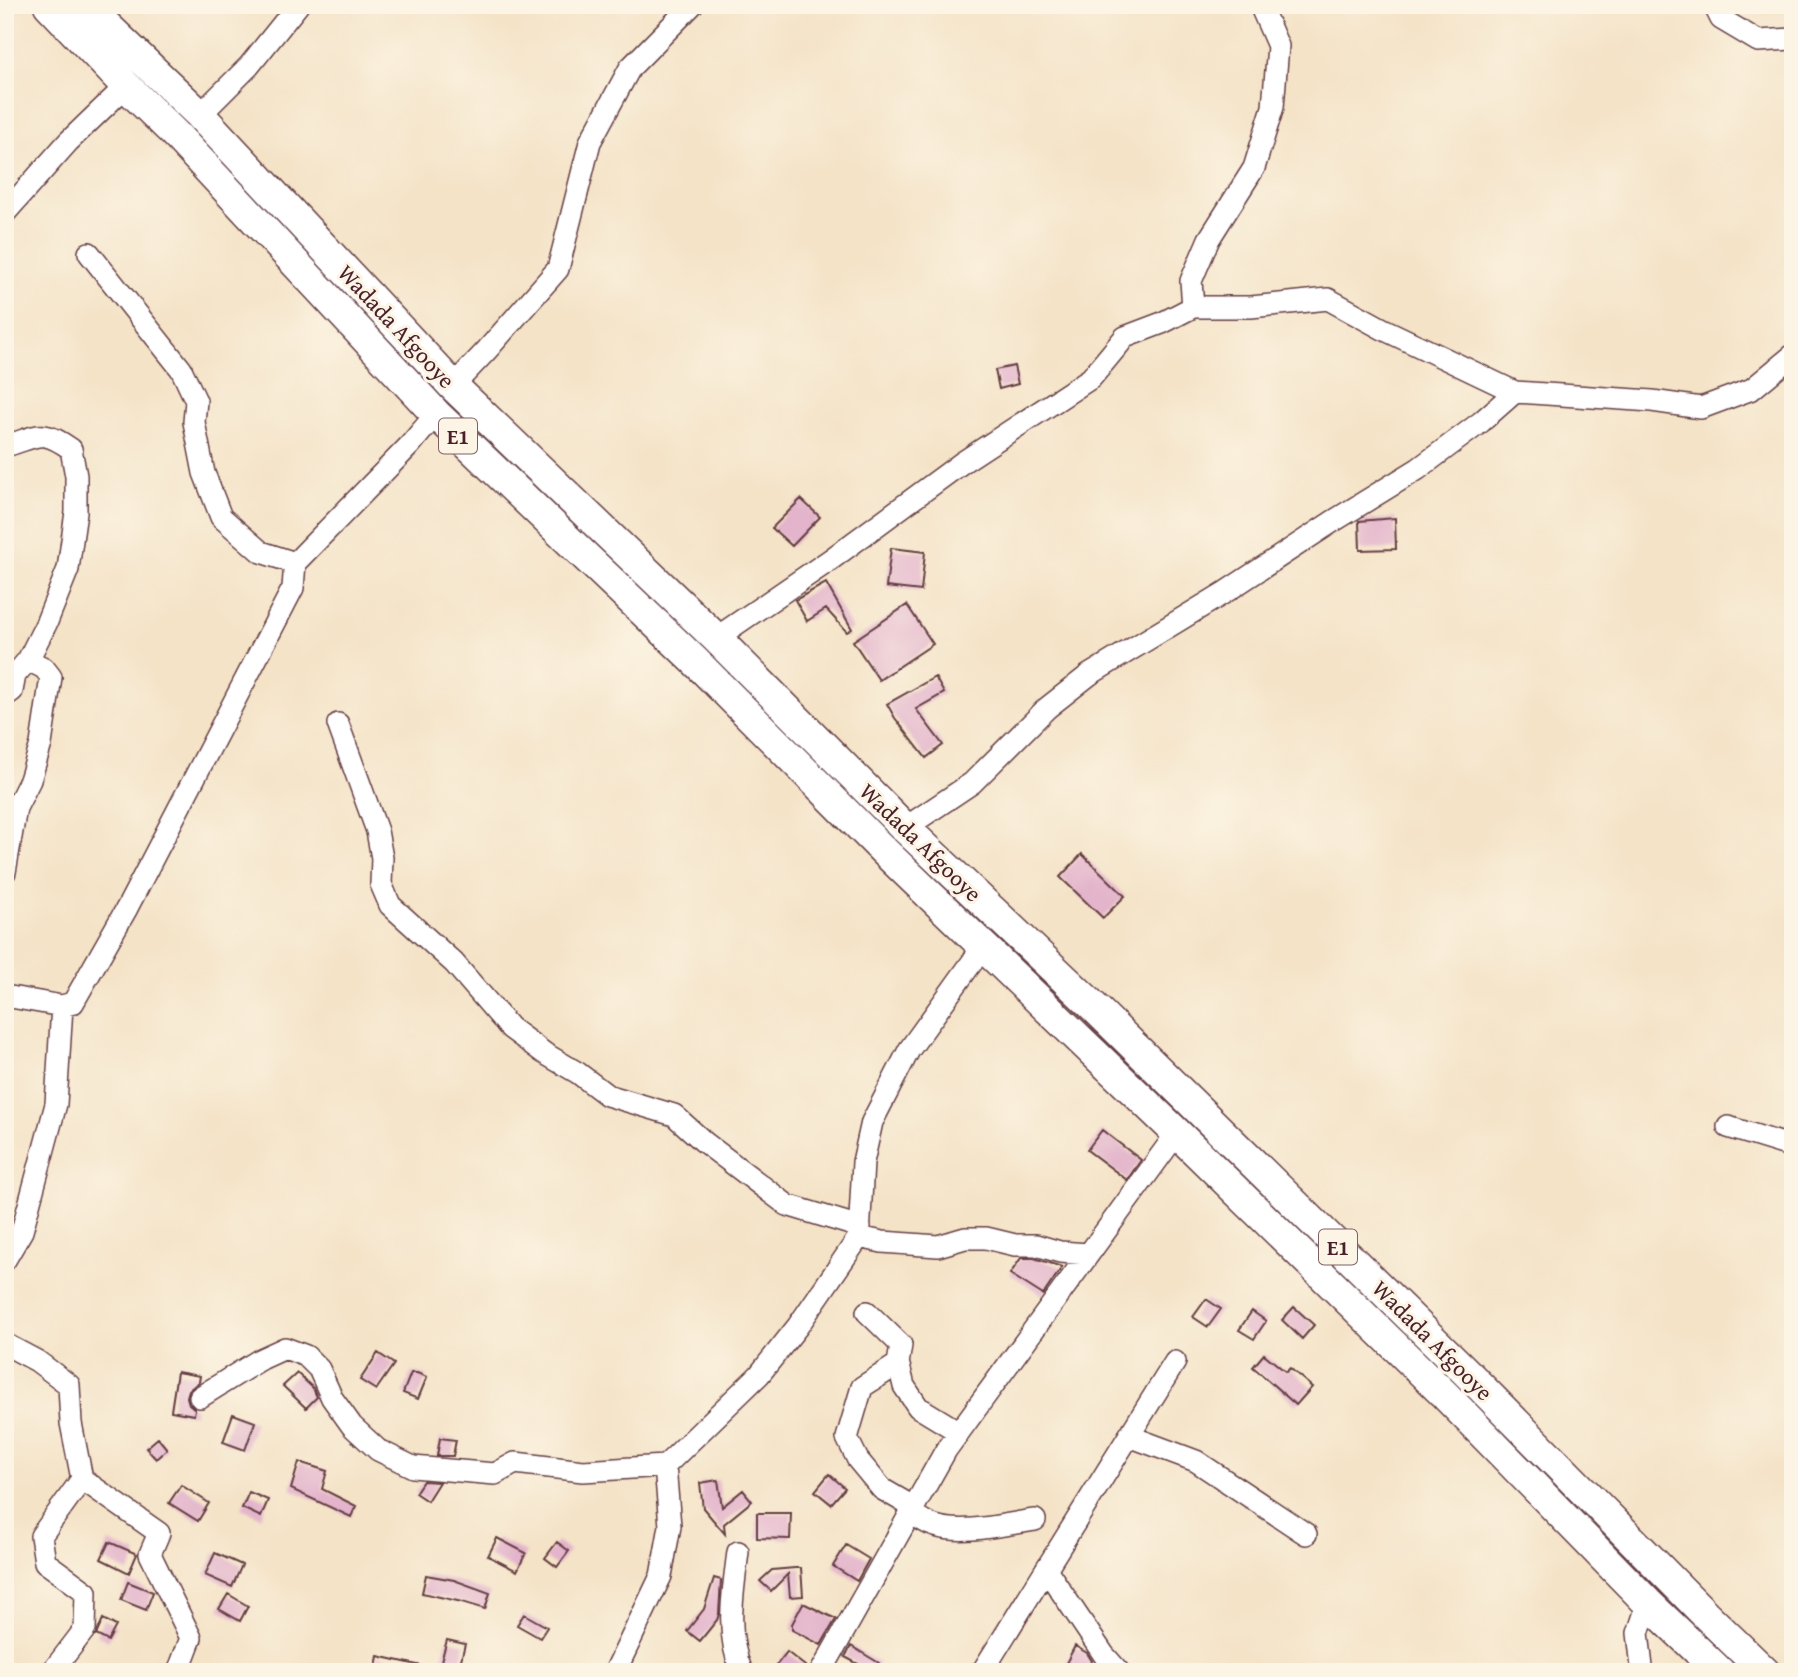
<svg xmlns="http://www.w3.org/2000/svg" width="1798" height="1677" font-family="'Gentium Book Plus',serif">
  <rect width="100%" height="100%" fill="#fcf5e5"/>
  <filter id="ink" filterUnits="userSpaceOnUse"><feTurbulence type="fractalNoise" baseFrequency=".0143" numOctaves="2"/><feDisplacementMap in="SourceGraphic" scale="14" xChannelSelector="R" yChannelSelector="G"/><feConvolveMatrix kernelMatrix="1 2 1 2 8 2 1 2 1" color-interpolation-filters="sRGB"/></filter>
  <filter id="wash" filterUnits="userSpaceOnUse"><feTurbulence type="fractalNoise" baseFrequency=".00686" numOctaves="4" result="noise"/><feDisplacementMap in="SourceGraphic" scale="28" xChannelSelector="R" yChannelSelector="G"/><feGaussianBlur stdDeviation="1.57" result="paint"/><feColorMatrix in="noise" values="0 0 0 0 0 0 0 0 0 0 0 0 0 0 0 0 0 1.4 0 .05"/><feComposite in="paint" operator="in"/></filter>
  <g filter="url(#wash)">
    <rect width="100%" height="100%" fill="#f4e3c7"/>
    <g id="blocks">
      <path fill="#e3b4cb" d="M1014,366l4,18 -19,5 -4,-19z
        M801,499l19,18 -28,29 -20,-18z
        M1395,518l1,31 -36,1 -1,-29z
        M891,548l34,4 -4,39 -35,-4z
        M826,583l26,46 -5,3 -21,-23 -19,12 -12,-21z
        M907,605l26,39 -54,36 -26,-39z
        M935,677l9,16 -28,16 27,36 -17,13 -31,-40 -8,-14z
        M1082,854l43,42 -22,22 -43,-41z
        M1102,1130l39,30 -14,20 -40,-30z
        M1021,1258h13l28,9 -19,28 -33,-21z
        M1206,1299l15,10 -13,18 -15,-10z
        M1294,1307l20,18 -12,14 -20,-19z
        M1252,1311l14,10 -12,18 -15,-9z
        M378,1353l16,11 -18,26 -16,-10z
        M1264,1354l22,18 4,-4 22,19 -16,18 -43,-38z
        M177,1372l23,4 -1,6 -10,8 -2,7 2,7 6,5 -1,6 -23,-4z
        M297,1373l16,15 4,9 -11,11 -23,-22z
        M411,1373h6l10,4 -9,22 -15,-6z
        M233,1414l22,8 -10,28 -22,-8z
        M158,1438l9,11 -11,10 -10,-11z
        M440,1438l16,2 -3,16h-16z
        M299,1462l28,9 -5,18 34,17 -5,11 -60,-28z
        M829,1474l16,14 -14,16 -16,-13z
        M718,1480l4,27 21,-17 9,11 -28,23 1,10 -22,-26 -3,-25z
        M423,1481l16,1 -12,19 -12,-8z
        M181,1485l28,18 -11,18 -29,-18z
        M249,1492l19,8 -7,17 -19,-9z
        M757,1513h34l-1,26 -33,-1z
        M497,1538l29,15 -9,18 -29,-15z
        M109,1542l28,12 -8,19 -28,-14z
        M557,1542l12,9 -12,16 -12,-9z
        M846,1545l23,14 -12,22 -24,-15z
        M215,1553l27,12 -10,22 -27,-12z
        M795,1568h6l2,28 -13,1 -2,-23 -17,17 -11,-10 12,-11z
        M426,1575l28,5 36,13 -5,16 -23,-7 -40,-9z
        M714,1578l7,2 -2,34 -2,6 -17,21 -13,-10 17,-22z
        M128,1582l25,10 -7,18 -25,-10z
        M228,1594l20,12 -8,15 -21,-12z
        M803,1603l33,16 -15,26 -29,-15v-6z
        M524,1614l23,13 -7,11 -23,-13z
        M103,1619l13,7 -8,15 -12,-6z
        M447,1640l18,4 -7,28h-20z
        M851,1646l28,17 -6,9 -28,-15z
        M1075,1646l12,7 5,8 -6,11h-13l-9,-5z
        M787,1652l22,17 -1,3h-37z
        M378,1656l44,10 -1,6h-46z"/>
    </g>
  </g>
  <g filter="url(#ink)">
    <use href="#blocks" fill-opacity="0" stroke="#643c42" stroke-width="2"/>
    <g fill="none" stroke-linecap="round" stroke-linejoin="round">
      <defs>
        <path id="minor" d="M1714,5l7,14 37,22 35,-2
          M200,115l49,-49 49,-61
          M5,213l63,-71 58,-56
          M89,253l92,116 15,32 -2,21 10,51 17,44 40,35 34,11
          M1193,307l-2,-26 18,-42 45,-71 19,-61 5,-61 -18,-41
          M453,386l34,-36 71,-81 32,-127 40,-74 62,-63
          M5,446c33,-9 35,-19 66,3l5,27v36l-8,57 -22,55 -18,36 -13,15 -3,16 -7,5
          M716,638l114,-78 133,-98 128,-84 34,-41 37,-14 31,-16h58l77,-8 55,30 132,63 137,9 49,7 51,-19 41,-34
          M338,724l39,107 5,27 -1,26 9,21 64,58 56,65 34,25 34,20 29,22 67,20 30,27 83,63 73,22
          M905,828l67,-45 75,-75 42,-33 135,-82 108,-71 86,-53 63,-47 34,-30
          M5,872l11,-64 14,-28 11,-36 10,-67 -7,-9 -16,-8
          M5,996l57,10 11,-3 54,-95 166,-320 2,-25 115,-118 26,-31
          M1728,1127l65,20
          M859,1237l23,5 56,4 27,-8h21l29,7h21l24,7 28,2
          M5,1260l17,-29 34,-127 6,-98
          M867,1312l34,33 -3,19 -36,23 -15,51 11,22 24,29 31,18
          M5,1344l32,17 32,24 2,38 11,56 77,54 -9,21 41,84 -13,34
          M898,1362l6,24 14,21 41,25
          M200,1397l61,-38 24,-11 21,8 13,13 13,29 20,28 26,24 35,17 82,7 20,-11 68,8 82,-5 94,-91 39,-49 61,-89 4,-75 9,-40 37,-72 74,-103
          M1129,1436l67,25 110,73
          M911,1511c7,7 14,12 24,15 29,9 70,-2 100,-6
          M738,1552c-5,40 -13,82 4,120
          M1046,1569l58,86 15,17
          M52,1672l33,-43 1,-37 -41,-30 -4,-26 41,-57
          M615,1672l46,-96 9,-50 -5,-60
          M821,1672l125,-222 231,-317
          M982,1672l193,-310
          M1641,1672l1,-5 -4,-34 10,-30"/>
        <path id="highway" d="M49,5l77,81 49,48 261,280 258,246 190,191 293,282 268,262 203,208 72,69
          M85,5l115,110 253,271 263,252 189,190 186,176 376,369 239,242 59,57"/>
      </defs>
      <use href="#minor" stroke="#643c42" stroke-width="24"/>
      <use href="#highway" stroke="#643c42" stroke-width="33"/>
      <use href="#minor" stroke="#fff" stroke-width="21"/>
      <use href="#highway" stroke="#fff" stroke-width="30"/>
    </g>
  </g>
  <g text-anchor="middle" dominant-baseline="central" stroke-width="6" stroke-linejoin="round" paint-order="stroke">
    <g fill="#fcf5e5" stroke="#7f5f63" stroke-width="2">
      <rect x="439" y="418.5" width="38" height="35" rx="5"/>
      <rect x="1319" y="1229.5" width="38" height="35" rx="5"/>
    </g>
    <g font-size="21" font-weight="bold" fill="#4a1f2b">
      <text x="458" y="436">E1</text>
      <text x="1338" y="1247">E1</text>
    </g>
    <g font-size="23" fill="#4a1f2b" stroke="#fcf5e5">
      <text transform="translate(397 326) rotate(47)">Wadada Afgooye</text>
      <text transform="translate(921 842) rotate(44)">Wadada Afgooye</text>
      <text transform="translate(1433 1340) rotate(45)">Wadada Afgooye</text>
    </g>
  </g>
  <rect width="1798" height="1677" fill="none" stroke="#fcf5e5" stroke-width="28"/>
</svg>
